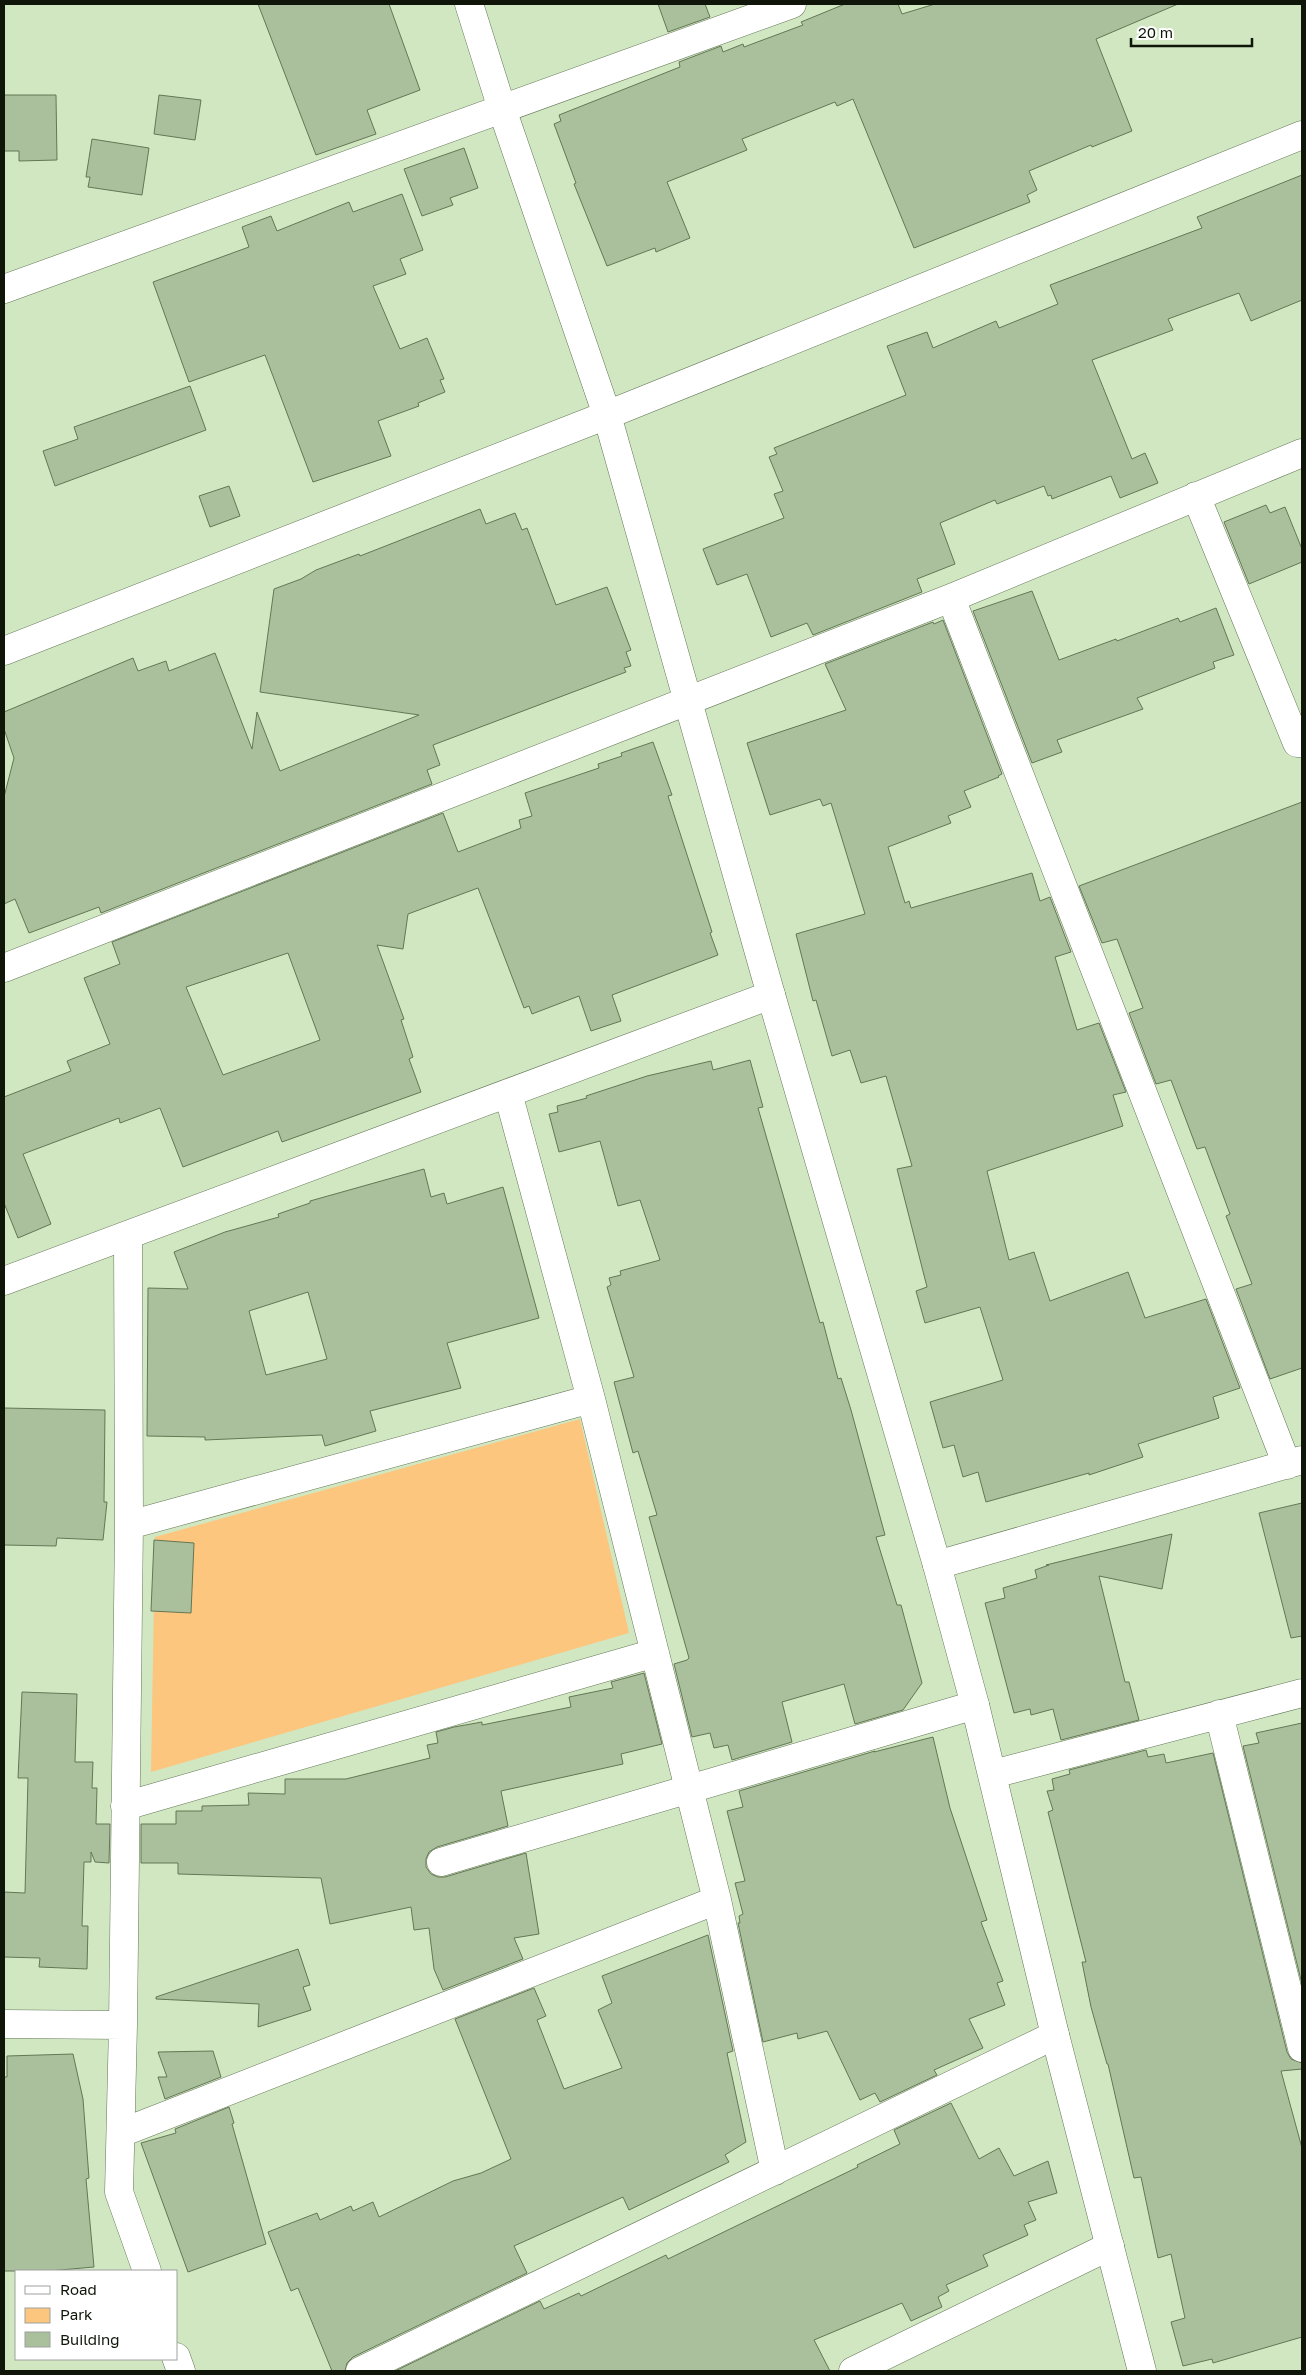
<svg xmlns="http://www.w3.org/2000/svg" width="1306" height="2375" font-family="'Golos Text',sans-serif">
  <rect width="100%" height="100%" fill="#d1e7c2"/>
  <path fill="#fdc67e" d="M580,1419l49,214 -478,139 4,-235z"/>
  <path fill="#aabf9b" stroke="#637755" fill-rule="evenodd" d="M258,4h131l31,86 -53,20 9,24 -60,21z
    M658,4h47l5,13 -42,15z
    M845,4h53l4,10 33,-10h243l-82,35 36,92 -40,16 -1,-2 -62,26 8,19 -10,5 3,7 -116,46 -61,-149 -16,7 -2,-4 -93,37 5,11 -80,32 23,56 -34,14 -1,-4 -48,18 -33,-82 2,-1 -22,-59 7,-3 -2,-6 121,-48 -1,-5 42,-16 2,6 20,-8 1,3 59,-22 -2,-3z
    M4,95h52l1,65 -38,1v-10h-15z
    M159,95l42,5 -6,40 -41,-6z
    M92,139l57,9 -7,47 -54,-8 2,-10h-4z
    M464,148l14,40 -28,10 3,7 -31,11 -18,-47z
    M1302,175v125l-51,21 -12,-28 -71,26 5,11 -81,30 40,99 13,-6 13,30 -38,15 -9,-22 -59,23 -1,-4 -3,1 -4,-10 -47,18 -2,-4 -55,23 15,41 -38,15 5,13 -109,43 -6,-12 -36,14 -24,-63 -30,11 -14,-36 81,-31 -10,-24 9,-3 -14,-34 8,-3 -3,-6 132,-53 -19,-49 40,-14 6,16 63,-27 3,7 59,-24 -8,-19 152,-57 -5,-11z
    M402,194l21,56 -23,9 6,15 -33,12 27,63 27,-11 17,41 -4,1 5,12 -27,11 1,3 -41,15 13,35 -78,26 -48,-127 -76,27 -36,-100 96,-35 -7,-20 29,-11 6,15 72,-29 4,10z
    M190,386l16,44 -151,56 -12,-35 35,-12 -4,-12z
    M229,486l11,30 -30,11 -11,-31z
    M1266,505l4,8 15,-6 17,42v13l-53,22 -25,-62z
    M480,509l6,15 29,-11 7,17 5,-2 29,77 51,-18 24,63 -5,2 5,14 -7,2 2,4 -193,73 7,20 -13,5 5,14 -331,129 -2,-6 -70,26 -14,-34 -11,5v-107l10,-39 -10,-29v-17l129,-54 5,13 28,-10 3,10 46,-18 37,96 5,-37 23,59 139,-56 -159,-23 14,-103 27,-10 15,-9 43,-16 1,2z
    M1032,591l27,69 57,-21 1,2 61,-23 2,4 36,-14 18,47 -21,7 2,6 -78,30 6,11 -86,31 5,12 -30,11 -59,-152z
    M943,620l59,154 -4,2 1,1 -35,14 7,16 -23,9 3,7 -63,24 17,56 4,-2 2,7 121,-35 8,28 10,-4 21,55 -16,5 22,73 22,-7 27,69 -13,3 10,31 -136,45 22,89 25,-8 16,49 78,-29 17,46 61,-19 34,89 -27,9 6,21 -81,26 5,13 -54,18v-2l-103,29 -8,-30 -15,5 -9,-32 -11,3 -13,-46 73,-22 -23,-73 -55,16 -9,-32 11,-4 -30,-118 15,-3 -26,-90 -25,7 -11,-33 -18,6 -16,-56 -3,1 -17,-67 69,-20 -34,-111 -8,3 -3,-7 -50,16 -23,-72 99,-33 -21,-46 108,-42 1,2z
    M653,742l19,53 -4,1 44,136 -2,1 8,22 -106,40 9,26 -30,10 -12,-35 -47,18 -3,-8 -5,2 -46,-120 -70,26 -5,35 -26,-4 27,74 -3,1 12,37 -4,2 12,33 -139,50 -4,-11 -95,36 -23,-59 -40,15 -1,-5 -96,36 28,70 -33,14 -14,-35v-106l67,-26 -4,-10 43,-17 -26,-66 36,-14 -8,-22 331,-129 15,39 63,-24 -2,-8 13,-4 -7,-23 74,-25 -1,-4 24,-8 -1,-3zM288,953l32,87 -97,35 -37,-88z
    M1302,802v566l-32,11 -34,-90 16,-5 -26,-68 4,-2 -25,-67 -8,2 -26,-69 -15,4 -27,-71 14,-5 -26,-69 -15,4 -23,-57z
    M750,1060l13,47 -5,1 62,215 3,-1 15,57 3,-1 10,32 34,125 -9,2 21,68h4l21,78 -19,27 -48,14 -11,-40 -62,18 10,40 -60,18 -4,-15 -14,3 -4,-15 -18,4 -18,-73 13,-4 2,-2 -40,-141 8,-2 -19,-64 -5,2 -19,-71 20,-5 -27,-90 4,-2 -2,-7 12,-3 -1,-4 40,-11 -20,-60 -22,6 -18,-65 -41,11 -10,-38 9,-2 -1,-6 30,-8 -1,-2 61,-20 64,-15 2,9z
    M424,1169l7,28 13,-4 3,11 56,-17 36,131 -92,25 14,45 -91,23 6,20 -51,15 -3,-11 -117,5v-3l-58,-1 1,-148 40,1 -14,-37 51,-20 54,-15 -1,-3 32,-11v-2zM308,1292l19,67 -61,16 -17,-64z
    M4,1408l101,2 -1,92h3l-4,38 -46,-2 -1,8 -52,-1z
    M1302,1503v133l-11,2 -32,-125z
    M1172,1534l-10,55 -63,-13 26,106h4l10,38 -78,20 -8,-31 -22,6 -1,-6 -16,4 -29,-110 20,-5 -2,-10 34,-10 -2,-8 14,-5h-3z
    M154,1540l40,3 -3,70 -40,-2z
    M644,1673l18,71 -41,10 2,10 -122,27 7,35 -71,21 -8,5 -3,7v8l5,7 7,3h7l81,-24 13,81 -25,4 9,21 -80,31 -9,-21 -5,-41 -15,2 -3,-23 -81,17 -9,-46 -143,-4v-11h-37v-39h35v-13h26v-5l47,-1 -1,-12 37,1v-15h61l84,-21 -3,-13 11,-2 -2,-11 18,-5 28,-5v3l89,-18 -2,-10 44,-9 -2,-6z
    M22,1692l55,2 -2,68h18l-1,26h5l-1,36h14l-1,39 -14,-1 -4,-10v10h-7l-2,64h6l-1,43 -48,-2 1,-9 -36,-1v-65l21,1 3,-115h-10z
    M1302,1723v261l-59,-238 16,-3 -3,-10z
    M933,1737l17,71 37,112 -6,2 22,59 -6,2 8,22 -36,14 14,29 -49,22 3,5 -57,27 -5,-9 -15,7 -33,-69 -29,8 -1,-6 -34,9 -25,-119h2l-1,-7 4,-2 -8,-31 10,-2 -18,-70 16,-4 -4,-16 136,-40 -1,1z
    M1146,1750l2,7 16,-3 2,9 47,-10 74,299 4,7 11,4v6l-21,2 21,77v189l-89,26 -1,-4 -29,7 -12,-44 14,-4 -14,-64 -13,4 -17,-81 -7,1 -26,-114h-1l-16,-57 -9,-45h4l-38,-150 5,-2 -6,-19 7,-1 -2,-11 18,-5 -1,-4z
    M708,1935l25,116 -6,2 19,89 -21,13 4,7 -100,48 -6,-13 -109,49 13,27 -174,84 -6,6 -2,8h-13l-34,-83 -7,3 -23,-59 49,-19 3,7 31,-14 2,5 20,-9 6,15 74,-36 28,-8 30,-14 -56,-140 79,-31 12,28 -9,4 27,69 58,-21 -24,-58 14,-7 -10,-27z
    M298,1949l12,36 -7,2 8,23 -53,17 1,-23 -103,-5v-2z
    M213,2051l8,26 -56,22 -7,-22h9l-9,-25z
    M73,2054l10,45 6,79 -3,1 8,88 -45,4h-45v-194h3v-21z
    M951,2103l28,56 20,-11 15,28 34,-15 9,32 -29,9 8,18 -12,5 4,10 -45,20 5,11 -42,19 3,6 -11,6 4,10 -31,14 -9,-18 -88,37 16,31h-435l145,-70 4,8 35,-16 2,3 85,-41 2,4 190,-92 -1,-2 43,-21 -6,-14z
    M229,2107l5,16 -2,1 34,120 -78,28 -47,-129 35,-10 -1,-4z"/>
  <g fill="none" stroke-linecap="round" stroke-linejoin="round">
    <defs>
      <path id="street" d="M4,289l788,-285
        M1196,496l101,247h5
        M951,598l336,867
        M4,968l947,-370 351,-145
        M508,1093l83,306 126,501 58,271
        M128,1235l1,290 -6,500 -4,167 28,79
        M4,1281l767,-286
        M129,1525l462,-126
        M937,1565l365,-105
        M1219,1714l83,334
        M993,1774l309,-81
        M125,1806l530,-153
        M441,1862l534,-157
        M4,2024l119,1
        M121,2133l596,-233
        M176,2357l5,14
        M360,2371l695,-336
        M853,2371l257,-125"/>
      <path id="secondary" d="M469,4l33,105 105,306 164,580 166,570 38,140 80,330 87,336
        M4,651l603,-236 695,-280"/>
    </defs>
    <use href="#street" stroke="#647857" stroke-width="29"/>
    <use href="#secondary" stroke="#647857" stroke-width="29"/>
    <use href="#street" stroke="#fff" stroke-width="28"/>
    <use href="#secondary" stroke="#fff" stroke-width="28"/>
  </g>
  <rect width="1306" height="2375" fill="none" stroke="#0f1609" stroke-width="10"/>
  <rect x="15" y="2270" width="162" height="90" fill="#ffffff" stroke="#9fa29d"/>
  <rect x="25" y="2286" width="25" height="8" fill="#ffffff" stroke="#9fa29d"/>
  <text x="60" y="2295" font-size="15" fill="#0f1609">Road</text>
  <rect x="25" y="2308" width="25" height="15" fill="#fdc67e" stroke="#9fa29d"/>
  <text x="60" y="2320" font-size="15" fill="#0f1609">Park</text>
  <rect x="25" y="2332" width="25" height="15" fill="#aabf9b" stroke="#9fa29d"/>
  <text x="60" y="2345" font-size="15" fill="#0f1609">Building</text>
  <path d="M1131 38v8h121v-8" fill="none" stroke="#0f1609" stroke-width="2.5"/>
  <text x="1138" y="38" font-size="15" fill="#0f1609" stroke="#ffffff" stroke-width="4" paint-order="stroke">20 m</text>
</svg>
